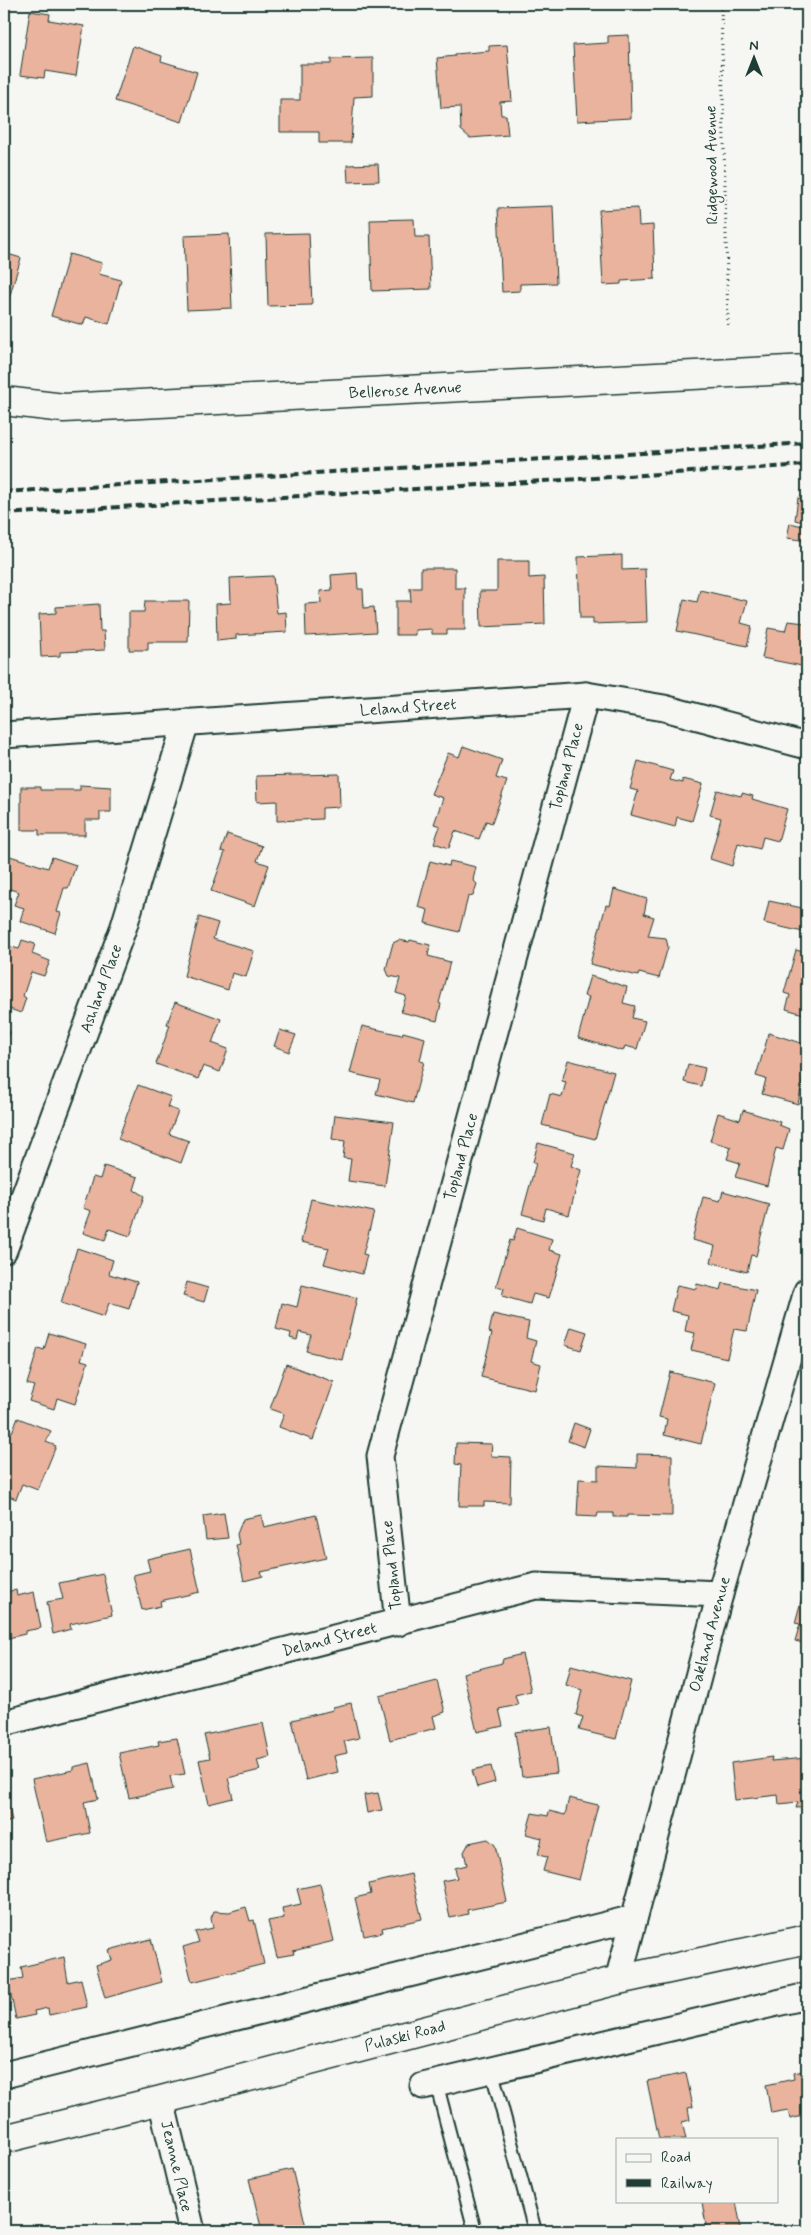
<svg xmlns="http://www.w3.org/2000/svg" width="811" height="2235" font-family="Mynerve,sans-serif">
  <rect width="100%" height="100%" fill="#f6f6f2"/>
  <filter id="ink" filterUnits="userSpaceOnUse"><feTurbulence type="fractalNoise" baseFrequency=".02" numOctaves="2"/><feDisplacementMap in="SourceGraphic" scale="10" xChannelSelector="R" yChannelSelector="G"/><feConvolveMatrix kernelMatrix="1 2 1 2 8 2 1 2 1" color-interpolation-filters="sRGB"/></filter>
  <g filter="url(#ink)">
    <path fill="#e9b39d" stroke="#1f3d34" d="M30,11l20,3 -1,6 35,6 -8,50 -31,-5 -1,7 -24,-3z
      M629,35l2,83 -54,3 -4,-76 35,-2v-7z
      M507,45l5,56 -12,1 1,13h5l2,20 -38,3 -9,-8 -1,-23 -19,1 -4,-50 18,-2v-2l34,-3v-5z
      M133,46l29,10 -1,5 36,11 -15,50 -67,-21z
      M373,58v38l-19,1 -3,46h-32v-11h-39v-32h20v-36h31v-5z
      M378,164l1,17 -31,1 -1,-17z
      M553,206l3,77 -36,1v7l-18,1 -4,-84z
      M638,208l1,18 14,-1 2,54 -34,2v3l-18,1 -4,-75z
      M414,219l1,18h14l2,52 -59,2 -2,-71z
      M309,233l3,72 -44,1 -2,-72z
      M229,234l3,74 -45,2 -3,-74z
      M4,253l17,5 -14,47 -3,-1z
      M69,254l33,9 -3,11 22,6 -12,44 -23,-7 -3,8 -32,-9z
      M798,498l9,2v23l-12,-3z
      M790,523l17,4v14l-20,-3z
      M622,555v15l23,-1 2,53 -54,2v-6h-13l-2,-61z
      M497,561h32v17l15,-1 1,47 -64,3 -1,-36h17z
      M421,568h34v20h10v42h-18v4h-15v-5l-17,1v5h-19v-34h15l-1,-13h11z
      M357,573l1,16h5l1,19 10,-1 2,25 -70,4 -1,-32 16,-1 -1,-12 12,-1 -1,-15z
      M273,576l4,37 9,-1 1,20 -51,3v4l-19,2 -1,-37 15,-1 -1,-25z
      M700,590l47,11 -6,22 11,3 -5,20 -70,-15 7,-32 13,3z
      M145,601h44l-1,41h-40v8h-19v-38h15z
      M99,604l1,27h4l1,19 -45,2v4l-19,1 -2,-43 17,-1v-6z
      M806,615l1,52 -45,-9 6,-30 17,3 3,-10 17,2z
      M463,746l39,14 -6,18 11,3 -15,42 -6,-2 -7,18 -24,-8 -6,17 -15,-5 6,-17 -6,-2 9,-26 -12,-4 17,-41 11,4z
      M638,761l35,10 -3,9 13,3v-4l20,5 -11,37 -15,-4 -2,10 -44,-12 7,-24 -8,-2z
      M339,774l1,33 -18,1v11l-45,2v-20l-20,1 -1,-26z
      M80,785l31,2v25h-11v8h-15v15h-46v-5h-18v-43h19v3h40z
      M717,790l24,6 1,-3 11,3 -1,3 35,10 -9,32 -15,-4 -3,12 -22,-6 -6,23 -22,-7 11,-41 -11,-3z
      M227,834l35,12 -5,15 12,4 -14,41 -44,-15 14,-39 -4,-1z
      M10,856l38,12 4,-11 24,8 -8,23h-4l-7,24 4,1 -6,20 -35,-12 4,-13 -10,-3 5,-13 -15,-5v-12z
      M430,861l19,5 1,-5 26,6 -3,13 4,4 -4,12 -5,1 -9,35 -34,-9 3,-13 -10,-3z
      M614,889l33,10 -3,15 10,3 -6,19 18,2 2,9 -9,31 -20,-5 -1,3 -48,-12 16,-59 4,1z
      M769,901l38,8 -4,23 -39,-9z
      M199,917l19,6 -5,16 41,12 -8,26 -14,-4 -4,17 -44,-14z
      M22,940l13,4 -3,10 18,7 -6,15 -13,-4 -8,24 3,2 -5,15 -17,-6v-62l15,4z
      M399,940l10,2 1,-2 20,5 -2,11 22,6 -11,41 2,1 -4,17 -36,-9 5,-16 -10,-3 4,-15 -11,-2 -3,-7 7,-26z
      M796,950l11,3v62l-21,-6 4,-14 -6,-2z
      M590,976l37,11 -4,16 12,3 -3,12 13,3 -8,28 -12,-3 -2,5 -45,-13 11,-41 -5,-1z
      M175,1002l46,17 -9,24 16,6 -8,23 -17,-6 -5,13 -42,-15 14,-39 -3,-1z
      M362,1026l40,9 1,-3 22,6 -5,23 4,1 -11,41 -37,-9 4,-14 -30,-7z
      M4,1030l6,2 -6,17z
      M280,1030l16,5 -7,17 -15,-6z
      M769,1033l38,12v14l-9,45 -36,-10 4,-15 -10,-3z
      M568,1060l46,12 -19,67 -53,-14 8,-31 12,3 4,-15 -4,-1z
      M688,1064l17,4 -4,18 -17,-4z
      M138,1085l33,12 -4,10 11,4 -9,23 20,7 -8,22 -63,-24z
      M743,1110l37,12 -1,3 10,4 -6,21 -7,-2 -9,38 -32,-9 5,-14 -13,-4 4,-12 -21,-6 8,-28 22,7z
      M335,1115l59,7 -9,64 -37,-5 3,-22 -8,-1 2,-17 -13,-2z
      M538,1143l37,10 -4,13 10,4 -12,45 -23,-7 -3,12 -21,-6 14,-51 -3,-1z
      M104,1166l34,11 -4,13 10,6 -14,40 -21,-7 -4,11 -22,-7 8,-22 -8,-3 10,-31 7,2z
      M723,1191l46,13 -13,52 -5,-1 -4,17 -36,-10 4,-16 -23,-6 11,-43 17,4z
      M311,1199l63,13 -11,42 4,1 -5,19 -38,-10 5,-16 -28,-6z
      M517,1228l35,11 -3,11 13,4 -13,44 -16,-4 -3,10 -28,-8 2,-8 -8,-2 14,-46 3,1z
      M77,1248l36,12 -4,14 28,8 -8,27 -20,-6 -5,14 -43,-14z
      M187,1282l21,6 -4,14 -21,-6z
      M723,1283l33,7 -9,41 -13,-2 -7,29 -36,-8 4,-17 -10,-2 3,-16 -17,-4 6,-26 19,4 1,-5 24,6z
      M302,1285l55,13 -15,62 -36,-9 5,-16 -12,-3 -2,8 -7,-2 1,-5 -15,-4 6,-26 15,4z
      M493,1314l36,8 -3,16 10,3 -5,20 10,3 -6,26 -54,-13 11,-44 -3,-1z
      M571,1327l16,5 -6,18 -16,-5z
      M49,1333l37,11 -5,16 7,2 -13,42 -18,-6 -3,11 -25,-8 5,-15 -7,-2 11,-36 6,2z
      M286,1364l48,18 -21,58 -34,-13 5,-13 -14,-5z
      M670,1372l45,11 -14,61 -37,-9 3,-16 -8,-2z
      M18,1418l33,13 -5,11 10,4 -18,44 -16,-6 -6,15 -12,-5v-53l4,-11 4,2z
      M574,1423l16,6 -6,18 -16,-6z
      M456,1443l36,1 -1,12 20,1 -1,46 -26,-1v4h-25l2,-41 -6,-1z
      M637,1454l35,1v61l-45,-1v2h-14v-4h-15l-1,4 -20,-1 2,-37 19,1v-14l39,2z
      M224,1513l4,25 -22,2 -3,-24z
      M261,1515l3,12 52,-12 10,43 -65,14 2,4 -19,5 -8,-36 3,-1 -2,-10 6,-15z
      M190,1549l10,43 -40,9 1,5 -19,4 -9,-35 17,-4 -3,-12z
      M103,1574l9,41 -42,9 1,5 -18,5 -6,-32 16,-3 -4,-16z
      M807,1579v65l-12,-3 5,-17 -5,-1z
      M16,1590l1,6 17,-4 7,36 -16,3v3l-21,5v-47z
      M522,1654l9,37 -16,4 3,10 -19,4 4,17 -26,6 -14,-59 39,-10 1,-4z
      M571,1665l60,16 -15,58 -37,-9 4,-13 -7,-2 6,-25 -16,-5z
      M437,1681l8,31 -12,4 3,12 -46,12 -11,-44z
      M351,1703l8,35 -15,3 3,12 -13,3 4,16 -32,8 -14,-60 41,-10v-3z
      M263,1723l7,34 -13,3 3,10 -32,8 5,20 -24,6 -10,-44 11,-2 -6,-23z
      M551,1727l6,46 -35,4 -7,-45z
      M177,1738l8,36 -15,2 3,13 -44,9 -10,-45 40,-8 -1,-4z
      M772,1757l-1,4 36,-3v49l-11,1 2,-6 -19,2 -1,-9 -43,5 -4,-37z
      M90,1763l8,36 -14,3 6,31 -44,9 -14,-63 41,-9v-3z
      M491,1766l4,16 -18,5 -5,-17z
      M4,1787l8,34 -8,2z
      M378,1793l4,17 -15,3 -3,-18z
      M569,1798l29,7 -19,75 -36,-9 4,-14 -9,-2 4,-17 -16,-4 6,-21 16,3 1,-5 16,4z
      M488,1839l7,6 12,57 -40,8 1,4 -18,4 -8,-37 15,-3 -2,-10 12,-3 -3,-13 5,-9z
      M411,1874l11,45 -40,9 1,4 -19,4 -9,-38 16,-4 -2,-10z
      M320,1884l14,57 -41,10 1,3 -17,3 -9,-36 16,-3 -2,-10 19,-4 -4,-15z
      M246,1907l4,14 4,-1 10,44 -72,18 -9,-35 16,-5 -4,-10 18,-4 -2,-10 3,-7 15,1z
      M151,1939l11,43 -57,16 -9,-33 16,-5 -3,-10z
      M64,1957l4,25 13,-3 6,28 -38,8 -1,-7 -14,3 1,4 -19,4 -8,-38 15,-3 -2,-11z
      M807,2070v45l-17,4 -2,-9 -17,3 -5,-28 28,-6 -1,-6z
      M686,2073l7,34 -5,1 2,12 -8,2 4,17h-27l-12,-58z
      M292,2169l15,62h-45l-13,-52z
      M736,2201l5,27 -34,3 -5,-29z"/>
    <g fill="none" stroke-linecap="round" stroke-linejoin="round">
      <defs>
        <path id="lane" d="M491,2068l44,163
          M436,2082l39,149"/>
        <g id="street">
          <path id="s1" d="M4,735l582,-40 78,13 143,38"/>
          <path id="s2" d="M4,1250l120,-324 62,-204"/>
          <path id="s3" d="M398,1623l-18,-167 206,-761"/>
          <path id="s4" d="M4,1723l532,-137 184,8"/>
          <path id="s5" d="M618,1980l102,-386 87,-303"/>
          <path d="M4,2075l630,-157"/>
          <path d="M423,2086l384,-90"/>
          <path id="s6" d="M161,2100l31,131"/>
        </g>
        <g id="secondary">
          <path id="s7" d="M4,401l60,7 743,-39"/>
          <path id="s8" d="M4,2139l157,-39 457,-120 189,-41"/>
        </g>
      </defs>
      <use href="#lane" stroke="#1f3d34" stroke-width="16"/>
      <use href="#street" stroke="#1f3d34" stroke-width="29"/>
      <use href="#secondary" stroke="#1f3d34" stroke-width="31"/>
      <path stroke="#1f3d34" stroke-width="3" stroke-dasharray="1 4" stroke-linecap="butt" d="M721,4l7,322"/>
      <use href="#lane" stroke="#f6f6f2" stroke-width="12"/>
      <use href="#street" stroke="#f6f6f2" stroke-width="25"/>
      <use href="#secondary" stroke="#f6f6f2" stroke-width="28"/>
      <path stroke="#1f3d34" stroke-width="4" stroke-dasharray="8 4" stroke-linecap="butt" d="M4,492l803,-49
        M4,514l803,-49"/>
    </g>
  </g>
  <g text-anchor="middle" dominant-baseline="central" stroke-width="4" stroke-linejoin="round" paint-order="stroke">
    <g font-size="16" fill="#1f3d34" stroke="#f6f6f2">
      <text transform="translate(712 165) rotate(-91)">Ridgewood Avenue</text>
      <text stroke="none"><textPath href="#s7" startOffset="402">Bellerose Avenue</textPath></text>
      <text stroke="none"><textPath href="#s1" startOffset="405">Leland Street</textPath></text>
      <text stroke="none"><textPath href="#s3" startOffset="882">Topland Place</textPath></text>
      <text stroke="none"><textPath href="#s2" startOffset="279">Ashland Place</textPath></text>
      <text stroke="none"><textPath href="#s3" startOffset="478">Topland Place</textPath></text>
      <text transform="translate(392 1565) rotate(-96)">Topland Place</text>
      <text stroke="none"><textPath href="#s5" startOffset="358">Oakland Avenue</textPath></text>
      <text stroke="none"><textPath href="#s4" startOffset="336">Deland Street</textPath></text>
      <text stroke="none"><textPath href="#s8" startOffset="414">Pulaski Road</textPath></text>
      <text stroke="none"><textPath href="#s6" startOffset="68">Jeanne Place</textPath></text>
    </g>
  </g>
  <rect width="811" height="2235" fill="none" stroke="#f6f6f2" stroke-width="20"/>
  <rect x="10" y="10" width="791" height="2215" fill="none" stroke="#1f3d34" stroke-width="2" filter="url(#ink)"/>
  <rect x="616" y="2138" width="162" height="65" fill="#f6f6f2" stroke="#a0aca6"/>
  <rect x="626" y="2154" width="25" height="8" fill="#f6f6f2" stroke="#a0aca6"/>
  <text x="661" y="2162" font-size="15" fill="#1f3d34">Road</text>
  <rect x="626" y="2179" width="25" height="8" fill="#1f3d34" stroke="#a0aca6"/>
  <text x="661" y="2188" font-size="15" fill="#1f3d34">Railway</text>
  <g transform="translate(754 58)" stroke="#f6f6f2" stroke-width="4" paint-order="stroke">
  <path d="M0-4L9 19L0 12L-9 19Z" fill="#1f3d34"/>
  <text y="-8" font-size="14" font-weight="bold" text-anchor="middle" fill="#1f3d34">N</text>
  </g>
</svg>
